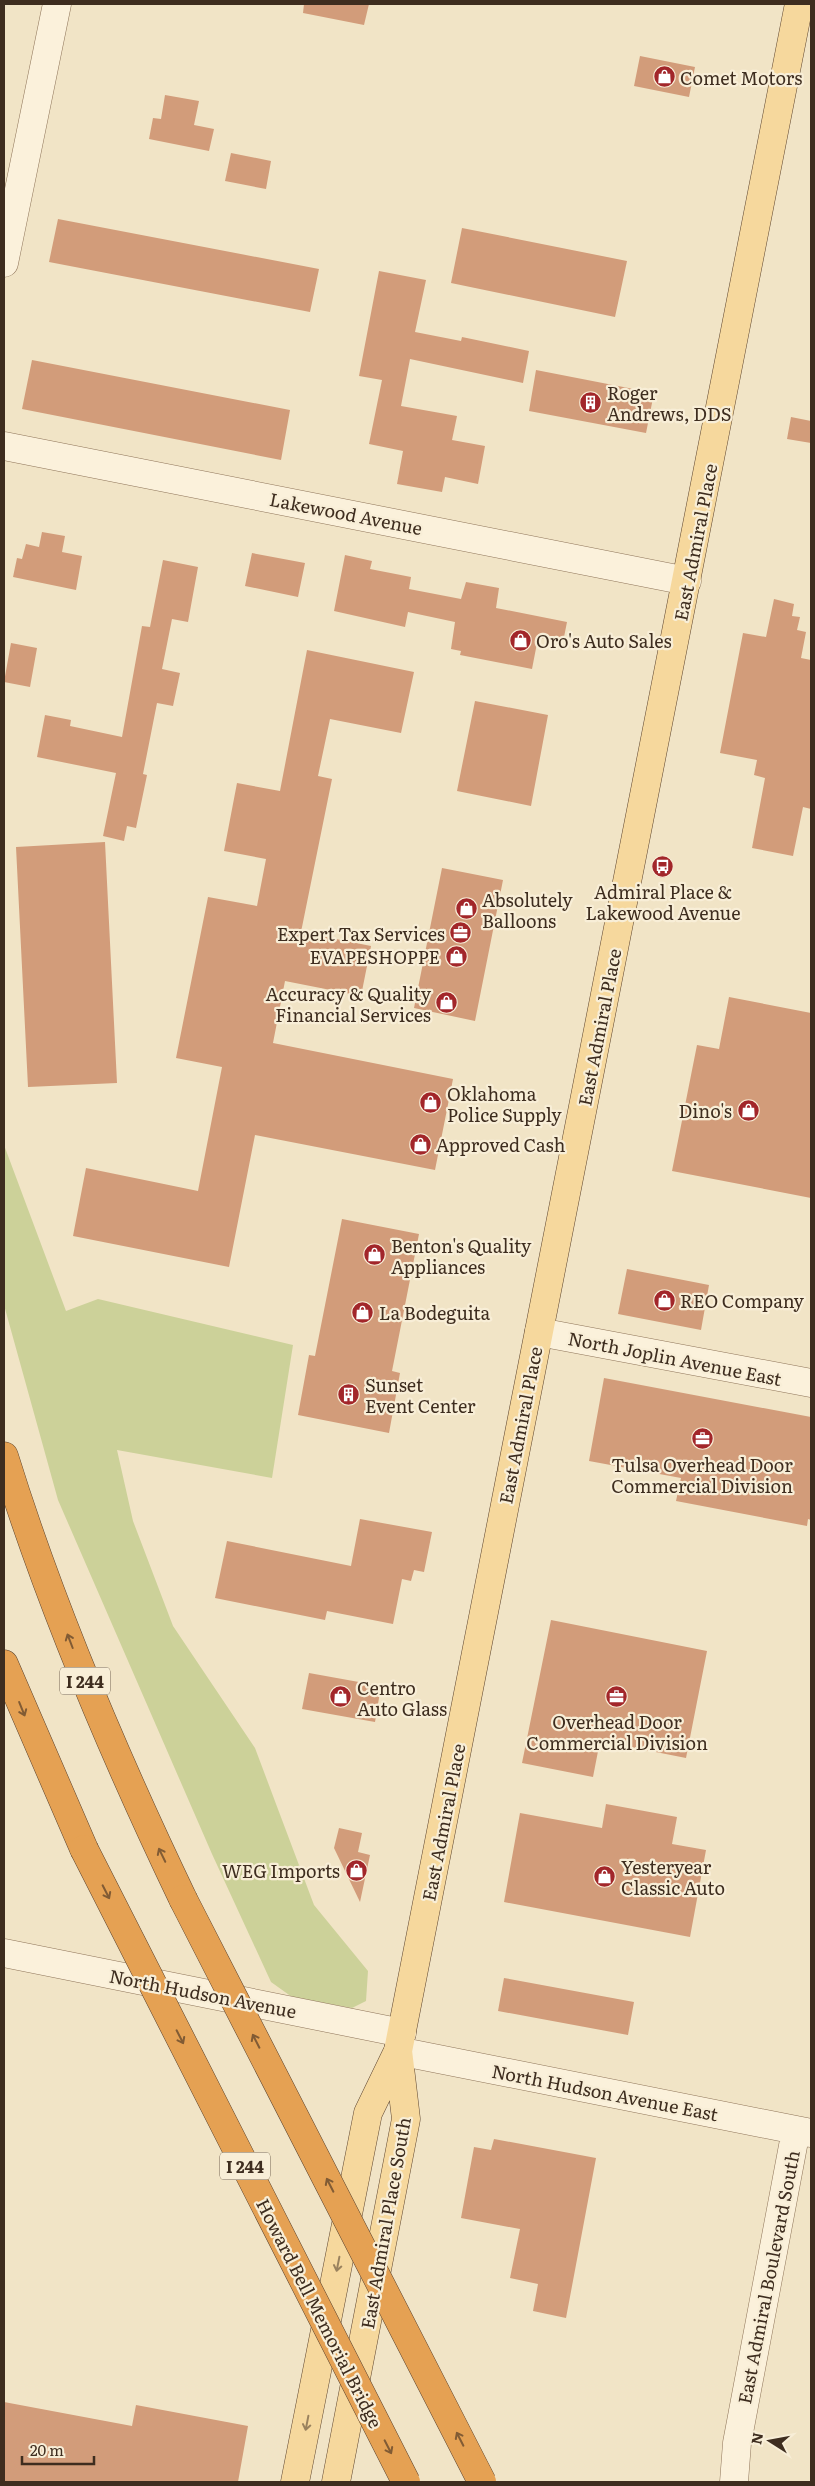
<svg xmlns="http://www.w3.org/2000/svg" width="815" height="2486" font-family="Literata,serif">
  <rect width="100%" height="100%" fill="#f1e4c6"/>
  <path fill="#ccd199" d="M4,1145l62,166 32,-12 195,46 -21,133 -155,-28 16,71 40,105 82,122 59,157 54,66 -2,30 -14,7 -60,-11 -21,-15 -59,-128 -154,-354 -54,-195z"/>
  <path fill="#d29c7a" d="M304,4h65l-5,21 -61,-12z
    M640,56l55,11 -6,30 -55,-11z
    M165,95l34,6 -5,24 20,4 -5,22 -60,-12 4,-21 8,1z
    M231,153l40,8 -5,28 -41,-8z
    M58,219l261,50 -9,43 -261,-50z
    M462,228l165,33 -12,56 -164,-34z
    M379,271l47,9 -11,52 46,9 1,-4 67,14 -6,32 -113,-24 -9,47 56,10 -5,24 33,6 -7,38 -33,-7 -3,15 -45,-8 6,-33 -34,-7 13,-64 -23,-4z
    M32,360l258,50 -9,50 -259,-51z
    M536,370l118,23 -8,40 -117,-22z
    M791,417l20,4v22l-24,-4z
    M42,532l23,4 -3,16 20,4 -6,34 -63,-13 4,-19 5,1 4,-15 13,3z
    M252,553l53,10 -7,34 -53,-11z
    M345,555l27,6 -2,8 41,8 -2,12 52,10 5,-17 33,6 -3,20 71,14 -4,20 -25,-4 -6,31 -72,-14 1,-4 -10,-2 4,-27 -47,-10 -3,15 -71,-16z
    M163,560l35,7 -10,55 -16,-3 -10,50 18,4 -7,33 -16,-3 -14,71 4,1 -11,53 -9,-2 -3,15 -21,-5 13,-63 -79,-16 8,-42 26,5 -1,6 52,11 20,-111 8,1z
    M774,599l20,5 -2,12 8,1 -3,13 9,2 -5,26 10,2v149l-8,-2 -10,49 -41,-8 13,-70 -11,-3 3,-15 -37,-7 23,-120 23,4z
    M11,643l26,5 -7,39 -26,-5z
    M307,650l107,22 -13,61 -71,-14 -12,57 14,3 -31,153 70,14 -10,50 -76,-15 -12,62 180,36 -18,91 -180,-35 -26,132 -156,-31 13,-68 112,23 24,-124 -46,-9 32,-161 49,9 9,-47 -42,-8 13,-68 43,8z
    M475,701l73,14 -17,91 -74,-15z
    M105,842l12,241 -89,4 -12,-240z
    M442,868l61,12 -28,141 -61,-13z
    M729,997l82,16v185l-139,-27 25,-126 22,4z
    M342,1219l77,15 -27,137 8,2 -11,60 -91,-18 11,-60 6,1z
    M627,1269l82,16 -8,45 -83,-16z
    M604,1378l207,39v103l-3,-1 -1,7 -131,-25 5,-23 -92,-17z
    M360,1519l72,13 -8,40 -10,-2 -3,11 -9,-2 -9,45 -66,-13 -2,9 -110,-22 12,-57 124,25z
    M551,1620l156,31 -21,107 -86,-17 -7,36 -71,-14z
    M309,1673l72,13 -6,36 -73,-13z
    M606,1804l71,13 -5,27 34,6 -16,87 -186,-35 16,-89 82,15z
    M339,1828l23,5 -4,19 12,3 -10,47 -26,-54z
    M504,1978l130,24 -6,33 -130,-24z
    M494,2139l102,19 -30,160 -33,-7 5,-27 -28,-6 10,-49 -59,-11 13,-71 17,3z
    M4,2402l128,24 4,-21 112,21 -10,56h-234z"/>
  <g fill="none" stroke-linecap="round" stroke-linejoin="round">
    <defs>
      <path id="minor" d="M4,263l53,-259
        M4,446l683,135
        M539,1332l272,51
        M4,1953l398,80
        M398,2051l413,82
        M734,2482l3,-39 59,-313"/>
      <path id="major" d="M295,2482l73,-369 30,-62 401,-2047
        M336,2482l70,-363 -8,-68"/>
      <path id="highway" d="M4,1456c47,152 110,299 179,443
        M4,1664l80,185"/>
    </defs>
    <use href="#minor" stroke="#8f755a" stroke-width="29"/>
    <use href="#major" stroke="#5c432e" stroke-width="29"/>
    <use href="#highway" stroke="#5c432e" stroke-width="29"/>
    <use href="#minor" stroke="#fbf1db" stroke-width="28"/>
    <use href="#major" stroke="#f6d89d" stroke-width="28"/>
    <use href="#highway" stroke="#e5a153" stroke-width="28"/>
    <defs>
      <path id="highway-bridge" d="M84,1849l322,633
        M183,1899l299,583"/>
    </defs>
    <use href="#highway-bridge" stroke="#5c432e" stroke-width="29" stroke-linecap="butt"/>
    <use href="#highway-bridge" stroke="#e5a153" stroke-width="28"/>
  </g>
  <defs><path id="oneway-shaft" d="M-6 0H5M1.5-3L5.5 0L1.5 3" fill="none" stroke-width="1.6" stroke-linecap="round" stroke-linejoin="round" transform="scale(1.25)"/></defs>
  <g stroke="#815b34">
    <use href="#oneway-shaft" transform="translate(70 1641) rotate(-111)"/>
    <use href="#oneway-shaft" transform="translate(22 1709) rotate(68)"/>
    <use href="#oneway-shaft" transform="translate(162 1855) rotate(-116)"/>
    <use href="#oneway-shaft" transform="translate(106 1892) rotate(63)"/>
    <use href="#oneway-shaft" transform="translate(180 2037) rotate(63)"/>
    <use href="#oneway-shaft" transform="translate(256 2041) rotate(-117)"/>
    <use href="#oneway-shaft" transform="translate(330 2185) rotate(-117)"/>
    <use href="#oneway-shaft" transform="translate(460 2439) rotate(-117)"/>
    <use href="#oneway-shaft" transform="translate(388 2447) rotate(63)"/>
  </g>
  <g stroke="#9a825e">
    <use href="#oneway-shaft" transform="translate(338 2264) rotate(101)"/>
    <use href="#oneway-shaft" transform="translate(307 2423) rotate(101)"/>
  </g>
  <defs>
    <symbol id="shop-disc" viewBox="-11 -11 22 22"><circle r="9.5" fill="#a2262a" stroke="#f8eed7"/><path d="M-5-2.5h2.3a2.7 3.5 0 0 1 5.4 0H5L5.5 6h-11ZM-1.5-2.5h3a1.5 2.3 0 0 0-3 0Z" fill="#fff"/></symbol>
    <symbol id="building-disc" viewBox="-11 -11 22 22"><circle r="9.5" fill="#a2262a" stroke="#f8eed7"/><path d="M-4-6H4V6H1V3H-1V6H-4ZM-2.5-4.3h1.7v1.8h-1.7ZM.8-4.3h1.7v1.8H.8ZM-2.5-1h1.7V.8h-1.7ZM.8-1h1.7V.8H.8Z" fill="#fff"/></symbol>
    <symbol id="bus-disc" viewBox="-11 -11 22 22"><circle r="9.5" fill="#a2262a" stroke="#f8eed7"/><path d="M-5-6H5V4H4V6H2V4H-2V6H-4V4H-5ZM-3.5-4V0h7V-4ZM-3.5 1.2v1.5H-2V1.2ZM2 1.2v1.5H3.5V1.2Z" fill="#fff"/></symbol>
    <symbol id="office-disc" viewBox="-11 -11 22 22"><circle r="9.5" fill="#a2262a" stroke="#f8eed7"/><path d="M-6-3h4V-5.5h4V-3h4V5H-6ZM-1-4.5V-3h2v-1.5ZM-6 0V1H6V0Z" fill="#fff"/></symbol>
  </defs>
  <g fill-rule="evenodd">
    <use href="#shop-disc" x="652" y="64" width="25" height="25"/>
    <use href="#building-disc" x="578" y="390" width="25" height="25"/>
    <use href="#shop-disc" x="508" y="628" width="25" height="25"/>
    <use href="#bus-disc" x="650" y="854" width="25" height="25"/>
    <use href="#shop-disc" x="454" y="896" width="25" height="25"/>
    <use href="#office-disc" x="448" y="920" width="25" height="25"/>
    <use href="#shop-disc" x="444" y="944" width="25" height="25"/>
    <use href="#shop-disc" x="434" y="990" width="25" height="25"/>
    <use href="#shop-disc" x="418" y="1090" width="25" height="25"/>
    <use href="#shop-disc" x="736" y="1098" width="25" height="25"/>
    <use href="#shop-disc" x="408" y="1132" width="25" height="25"/>
    <use href="#shop-disc" x="362" y="1242" width="25" height="25"/>
    <use href="#shop-disc" x="652" y="1288" width="25" height="25"/>
    <use href="#shop-disc" x="350" y="1300" width="25" height="25"/>
    <use href="#building-disc" x="336" y="1382" width="25" height="25"/>
    <use href="#office-disc" x="690" y="1426" width="25" height="25"/>
    <use href="#office-disc" x="604" y="1684" width="25" height="25"/>
    <use href="#shop-disc" x="328" y="1684" width="25" height="25"/>
    <use href="#shop-disc" x="344" y="1858" width="25" height="25"/>
    <use href="#shop-disc" x="592" y="1864" width="25" height="25"/>
  </g>
  <g text-anchor="middle" dominant-baseline="central" stroke-width="4.5" stroke-linejoin="round" paint-order="stroke">
    <g fill="#f8eed7" stroke="#766756" stroke-width="1">
      <rect x="60" y="1667.5" width="50" height="27" rx="4"/>
      <rect x="220" y="2152.5" width="50" height="27" rx="4"/>
    </g>
    <g font-size="16" font-weight="bold" fill="#3e2d1f">
      <text x="85" y="1681">I 244</text>
      <text x="245" y="2166">I 244</text>
    </g>
    <g font-size="18" fill="#3e2d1f" stroke="#f8eed7" text-anchor="start">
      <text x="680" y="77">Comet Motors</text>
      <text x="607" y="392">Roger<tspan x="607" dy="21">Andrews, DDS</tspan></text>
      <text x="536" y="640">Oro's Auto Sales</text>
      <text x="663" y="891" text-anchor="middle">Admiral Place &amp;<tspan x="663" dy="21">Lakewood Avenue</tspan></text>
      <text x="482" y="899">Absolutely<tspan x="482" dy="21">Balloons</tspan></text>
      <text x="445" y="933" text-anchor="end">Expert Tax Services</text>
      <text x="440" y="956" text-anchor="end">EVAPESHOPPE</text>
      <text x="431" y="993" text-anchor="end">Accuracy &amp; Quality<tspan x="431" dy="21">Financial Services</tspan></text>
      <text x="447" y="1093">Oklahoma<tspan x="447" dy="21">Police Supply</tspan></text>
      <text x="732" y="1110" text-anchor="end">Dino's</text>
      <text x="436" y="1144">Approved Cash</text>
      <text x="391" y="1245">Benton's Quality<tspan x="391" dy="21">Appliances</tspan></text>
      <text x="680" y="1300">REO Company</text>
      <text x="379" y="1312">La Bodeguita</text>
      <text x="365" y="1384">Sunset<tspan x="365" dy="21">Event Center</tspan></text>
      <text x="702" y="1464" text-anchor="middle">Tulsa Overhead Door<tspan x="702" dy="21">Commercial Division</tspan></text>
      <text x="357" y="1687">Centro<tspan x="357" dy="21">Auto Glass</tspan></text>
      <text x="617" y="1721" text-anchor="middle">Overhead Door<tspan x="617" dy="21">Commercial Division</tspan></text>
      <text x="621" y="1866">Yesteryear<tspan x="621" dy="21">Classic Auto</tspan></text>
      <text x="340" y="1870" text-anchor="end">WEG Imports</text>
    </g>
    <g font-size="18" fill="#3e2d1f" stroke="#f8eed7">
      <text transform="translate(346 513) rotate(11)">Lakewood Avenue</text>
      <text transform="translate(695 542) rotate(-79)">East Admiral Place</text>
      <text transform="translate(599 1027) rotate(-79)">East Admiral Place</text>
      <text transform="translate(675 1358) rotate(11)">North Joplin Avenue East</text>
      <text transform="translate(520 1425) rotate(-79)">East Admiral Place</text>
      <text transform="translate(443 1822) rotate(-79)">East Admiral Place</text>
      <text transform="translate(203 1993) rotate(11)">North Hudson Avenue</text>
      <text transform="translate(605 2092) rotate(11)">North Hudson Avenue East</text>
      <text transform="translate(385 2223) rotate(-80)">East Admiral Place South</text>
      <text transform="translate(768 2277) rotate(-79)">East Admiral Boulevard South</text>
      <text transform="translate(320 2313) rotate(63)">Howard Bell Memorial Bridge</text>
    </g>
  </g>
  <rect width="815" height="2486" fill="none" stroke="#3e2d1f" stroke-width="10"/>
  <g transform="translate(770 2441) rotate(281)" stroke="#f8eed7" stroke-width="4" paint-order="stroke">
  <path d="M0-4L9 19L0 12L-9 19Z" fill="#3e2d1f"/>
  <text y="-8" font-size="14" font-weight="bold" text-anchor="middle" fill="#3e2d1f">N</text>
  </g>
  <path d="M22 2456v8h72v-8" fill="none" stroke="#3e2d1f" stroke-width="2.5"/>
  <text x="30" y="2456" font-size="15" fill="#3e2d1f" stroke="#f8eed7" stroke-width="4" paint-order="stroke">20 m</text>
</svg>
